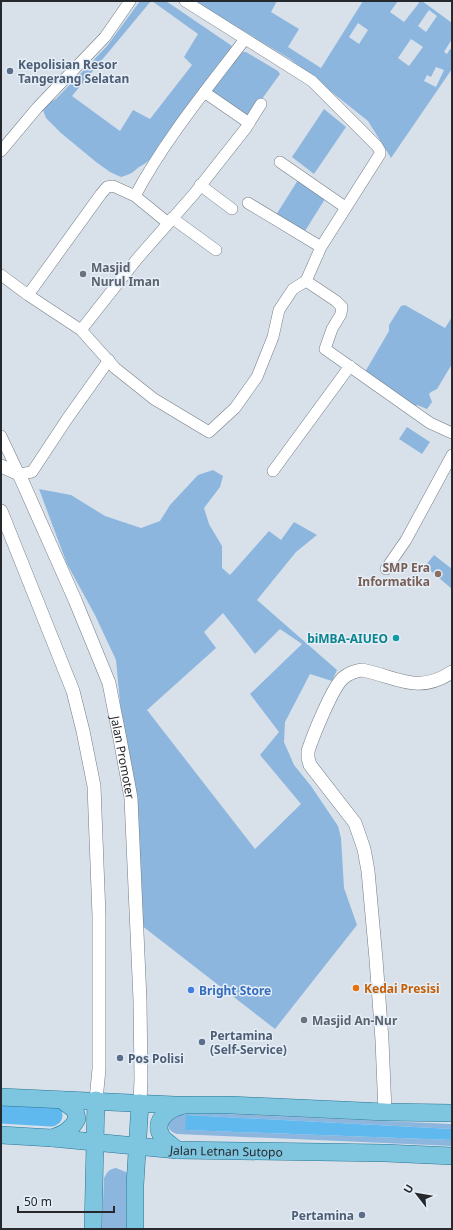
<svg xmlns="http://www.w3.org/2000/svg" width="453" height="1230" font-family="'Noto Sans',sans-serif">
  <rect width="100%" height="100%" fill="#d8e1ea"/>
  <path fill="#8db6de" fill-rule="evenodd" d="M140,1h11l-79,95 48,35 13,-21 17,9 42,-54 -8,-8 14,-23 -46,-33h14l66,45c-24,32 -45,65 -71,96 -5,6 -8,15 -14,20 -2,2 -5,3 -8,5 -7,6 -8,7 -18,10l-11,-5 -14,-10 -35,-29 -15,-15 -3,-8 7,-8 6,-3 51,-53z
    M194,1h83l-6,11 28,17 -11,18 33,21 42,-67h35l-8,11 14,10 15,-19 -2,-2h5l30,22v16l-8,13 3,2 3,-5 2,1 -1,5 1,1v13l-61,89 -23,-37 -78,-62zM429,10l8,6 -11,16 -8,-6zM358,23l10,7 -9,14 -10,-7zM411,39l12,8 -14,19 -11,-8zM436,67l8,3 -8,17 -12,-6 3,-6 4,2z
    M243,52h3l32,19 2,3 -31,43 -38,-26 30,-37z
    M324,109l22,18 -32,47 -22,-17z
    M298,180l27,19 -20,32 -29,-16z
    M405,305l40,23 7,-11v47l-15,25 -6,3 -2,2 3,8 -5,7 -10,-4 -3,2 -49,-35 24,-41v-6l12,-19z
    M407,427l23,15 -8,12 -23,-15z
    M213,470l10,6 -3,11 -16,21 5,16 13,22v22l8,7 39,-44 12,9 13,-18 23,13 -21,17 -39,48 80,70 -5,11 -22,-7 -25,48 -1,20 10,23 17,21 27,40 3,12 3,50 13,37 -82,104 -134,-104 -25,-265 -21,-45 -28,-51 -28,-75 32,6 34,21 36,12 19,-7 10,-16 28,-30zM223,613l32,41 25,-25 22,15 -52,50 29,38 -19,23 41,49 -46,45 -108,-139 69,-62 -12,-16z
    M434,555l18,14v20l-27,-23z
    M180,1112l272,12v5l-266,-14v15l266,10v6l-275,-12c-6,-2 -10,-5 -9,-13z
    M116,1168l10,4 3,5 -1,52h-26l2,-51c3,-6 5,-9 12,-10z"/>
  <path fill="#5fb9ef" d="M186,1115l266,14v11l-267,-10z"/>
  <g fill="none" stroke-linecap="round" stroke-linejoin="round">
    <path stroke="#5fb9ef" stroke-width="23" d="M1,1112l50,3"/>
    <defs>
      <path id="minor" d="M185,1l127,80 65,65 3,5v3l-59,93 -15,34
        M204,92l45,31
        M1,151l36,-43 68,-71 25,-36
        M280,162l65,45
        M200,185l32,24
        M135,196l33,27
        M248,203l73,44
        M172,218l44,32
        M1,275l27,20 53,35 34,38 39,31 55,33 26,-24 22,-31 16,-40 6,-27 14,-21 13,-8 30,20 6,6 -1,7 -9,15 -7,20 105,74 22,10
        M28,295l73,-101 6,-7 6,-1 22,10c29,-55 72,-107 110,-157
        M81,330l56,-71 57,-65 52,-66 15,-24
        M1,436l18,38 13,-2 35,-53 42,-59
        M273,471l77,-105
        M386,569l20,-29 46,-85"/>
      <g id="tertiary">
        <path id="s1" d="M1,466l18,8 56,126 34,83 11,56 11,59 9,202 1,79 -1,24"/>
        <path d="M1,511l72,180 10,40 11,55 5,130v153l-3,31"/>
        <path d="M385,1112l-3,-72 -6,-81 -8,-88 -4,-22 -9,-26 -45,-58 -2,-7v-7c5,-15 24,-63 35,-73 6,-5 11,-7 19,-8 36,7 55,25 90,2"/>
      </g>
      <g id="primary">
        <path d="M1,1097l174,8h56l154,7 67,1"/>
        <path id="s2" d="M1,1135l51,3 125,12 208,3 67,3"/>
        <path d="M52,1138c12,-4 19,-8 25,-19l-2,-9 -13,-10"/>
        <path d="M177,1150c-5,-5 -13,-9 -16,-15 -8,-15 8,-26 20,-29"/>
        <path d="M93,1229l3,-129"/>
        <path d="M135,1229v-44l5,-82"/>
      </g>
    </defs>
    <use href="#minor" stroke="#747c84" stroke-width="12"/>
    <use href="#tertiary" stroke="#747c84" stroke-width="14"/>
    <use href="#primary" stroke="#277594" stroke-width="18"/>
    <use href="#minor" stroke="#fff" stroke-width="11"/>
    <use href="#tertiary" stroke="#fff" stroke-width="13"/>
    <use href="#primary" stroke="#7ec5e0" stroke-width="17"/>
  </g>
  <g fill="#5c6f8a" stroke="#e5eef7" stroke-width="1.5">
    <circle cx="10" cy="71" r="4"/>
    <circle cx="202" cy="1042" r="4"/>
    <circle cx="120" cy="1058" r="4"/>
    <circle cx="362" cy="1215" r="4"/>
  </g>
  <g fill="#6b7280" stroke="#e5eef7" stroke-width="1.5">
    <circle cx="83" cy="274" r="4"/>
    <circle cx="304" cy="1020" r="4"/>
  </g>
  <circle fill="#8d6e63" stroke="#e5eef7" stroke-width="1.5" cx="438" cy="574" r="4"/>
  <circle fill="#0f9aa8" stroke="#e5eef7" stroke-width="1.5" cx="396" cy="638" r="4"/>
  <circle fill="#e8710a" stroke="#e5eef7" stroke-width="1.5" cx="356" cy="988" r="4"/>
  <circle fill="#3f7fe0" stroke="#e5eef7" stroke-width="1.5" cx="191" cy="990" r="4"/>
  <g text-anchor="middle" dominant-baseline="central" stroke-width="3" stroke-linejoin="round" paint-order="stroke">
    <g font-size="12" font-weight="bold" fill="#4e5e75" stroke="#e5eef7" text-anchor="start">
      <text x="18" y="64">Kepolisian Resor<tspan x="18" dy="14">Tangerang Selatan</tspan></text>
      <text x="210" y="1035">Pertamina<tspan x="210" dy="14">(Self-Service)</tspan></text>
      <text x="128" y="1058">Pos Polisi</text>
      <text x="354" y="1215" text-anchor="end">Pertamina</text>
    </g>
    <g font-size="12" font-weight="bold" fill="#5b616d" stroke="#e5eef7" text-anchor="start">
      <text x="91" y="267">Masjid<tspan x="91" dy="14">Nurul Iman</tspan></text>
      <text x="312" y="1020">Masjid An-Nur</text>
    </g>
    <g font-size="12" font-weight="bold" fill="#785e54" stroke="#e5eef7" text-anchor="end">
      <text x="430" y="567">SMP Era<tspan x="430" dy="14">Informatika</tspan></text>
    </g>
    <g font-size="12" font-weight="bold" fill="#0d838f" stroke="#e5eef7" text-anchor="end">
      <text x="388" y="638">biMBA-AIUEO</text>
    </g>
    <g font-size="12" fill="#25282c" stroke="#e5eef7">
      <text stroke="none"><textPath href="#s1" startOffset="323">Jalan Promoter</textPath></text>
      <text stroke="none"><textPath href="#s2" startOffset="226">Jalan Letnan Sutopo</textPath></text>
    </g>
    <g font-size="12" font-weight="bold" fill="#c56008" stroke="#e5eef7" text-anchor="start">
      <text x="364" y="988">Kedai Presisi</text>
    </g>
    <g font-size="12" font-weight="bold" fill="#366cbe" stroke="#e5eef7" text-anchor="start">
      <text x="199" y="990">Bright Store</text>
    </g>
  </g>
  <rect width="453" height="1230" fill="none" stroke="#25282c" stroke-width="4"/>
  <g transform="translate(417 1194) rotate(301)" stroke="#e5eef7" stroke-width="3" paint-order="stroke">
  <path d="M0-3L7 15L0 10L-7 15Z" fill="#25282c"/>
  <text y="-6" font-size="11" font-weight="bold" text-anchor="middle" fill="#25282c">U</text>
  </g>
  <path d="M18 1206v6h96v-6" fill="none" stroke="#25282c" stroke-width="2"/>
  <text x="24" y="1206" font-size="12" fill="#25282c" stroke="#e5eef7" stroke-width="3" paint-order="stroke">50 m</text>
</svg>
